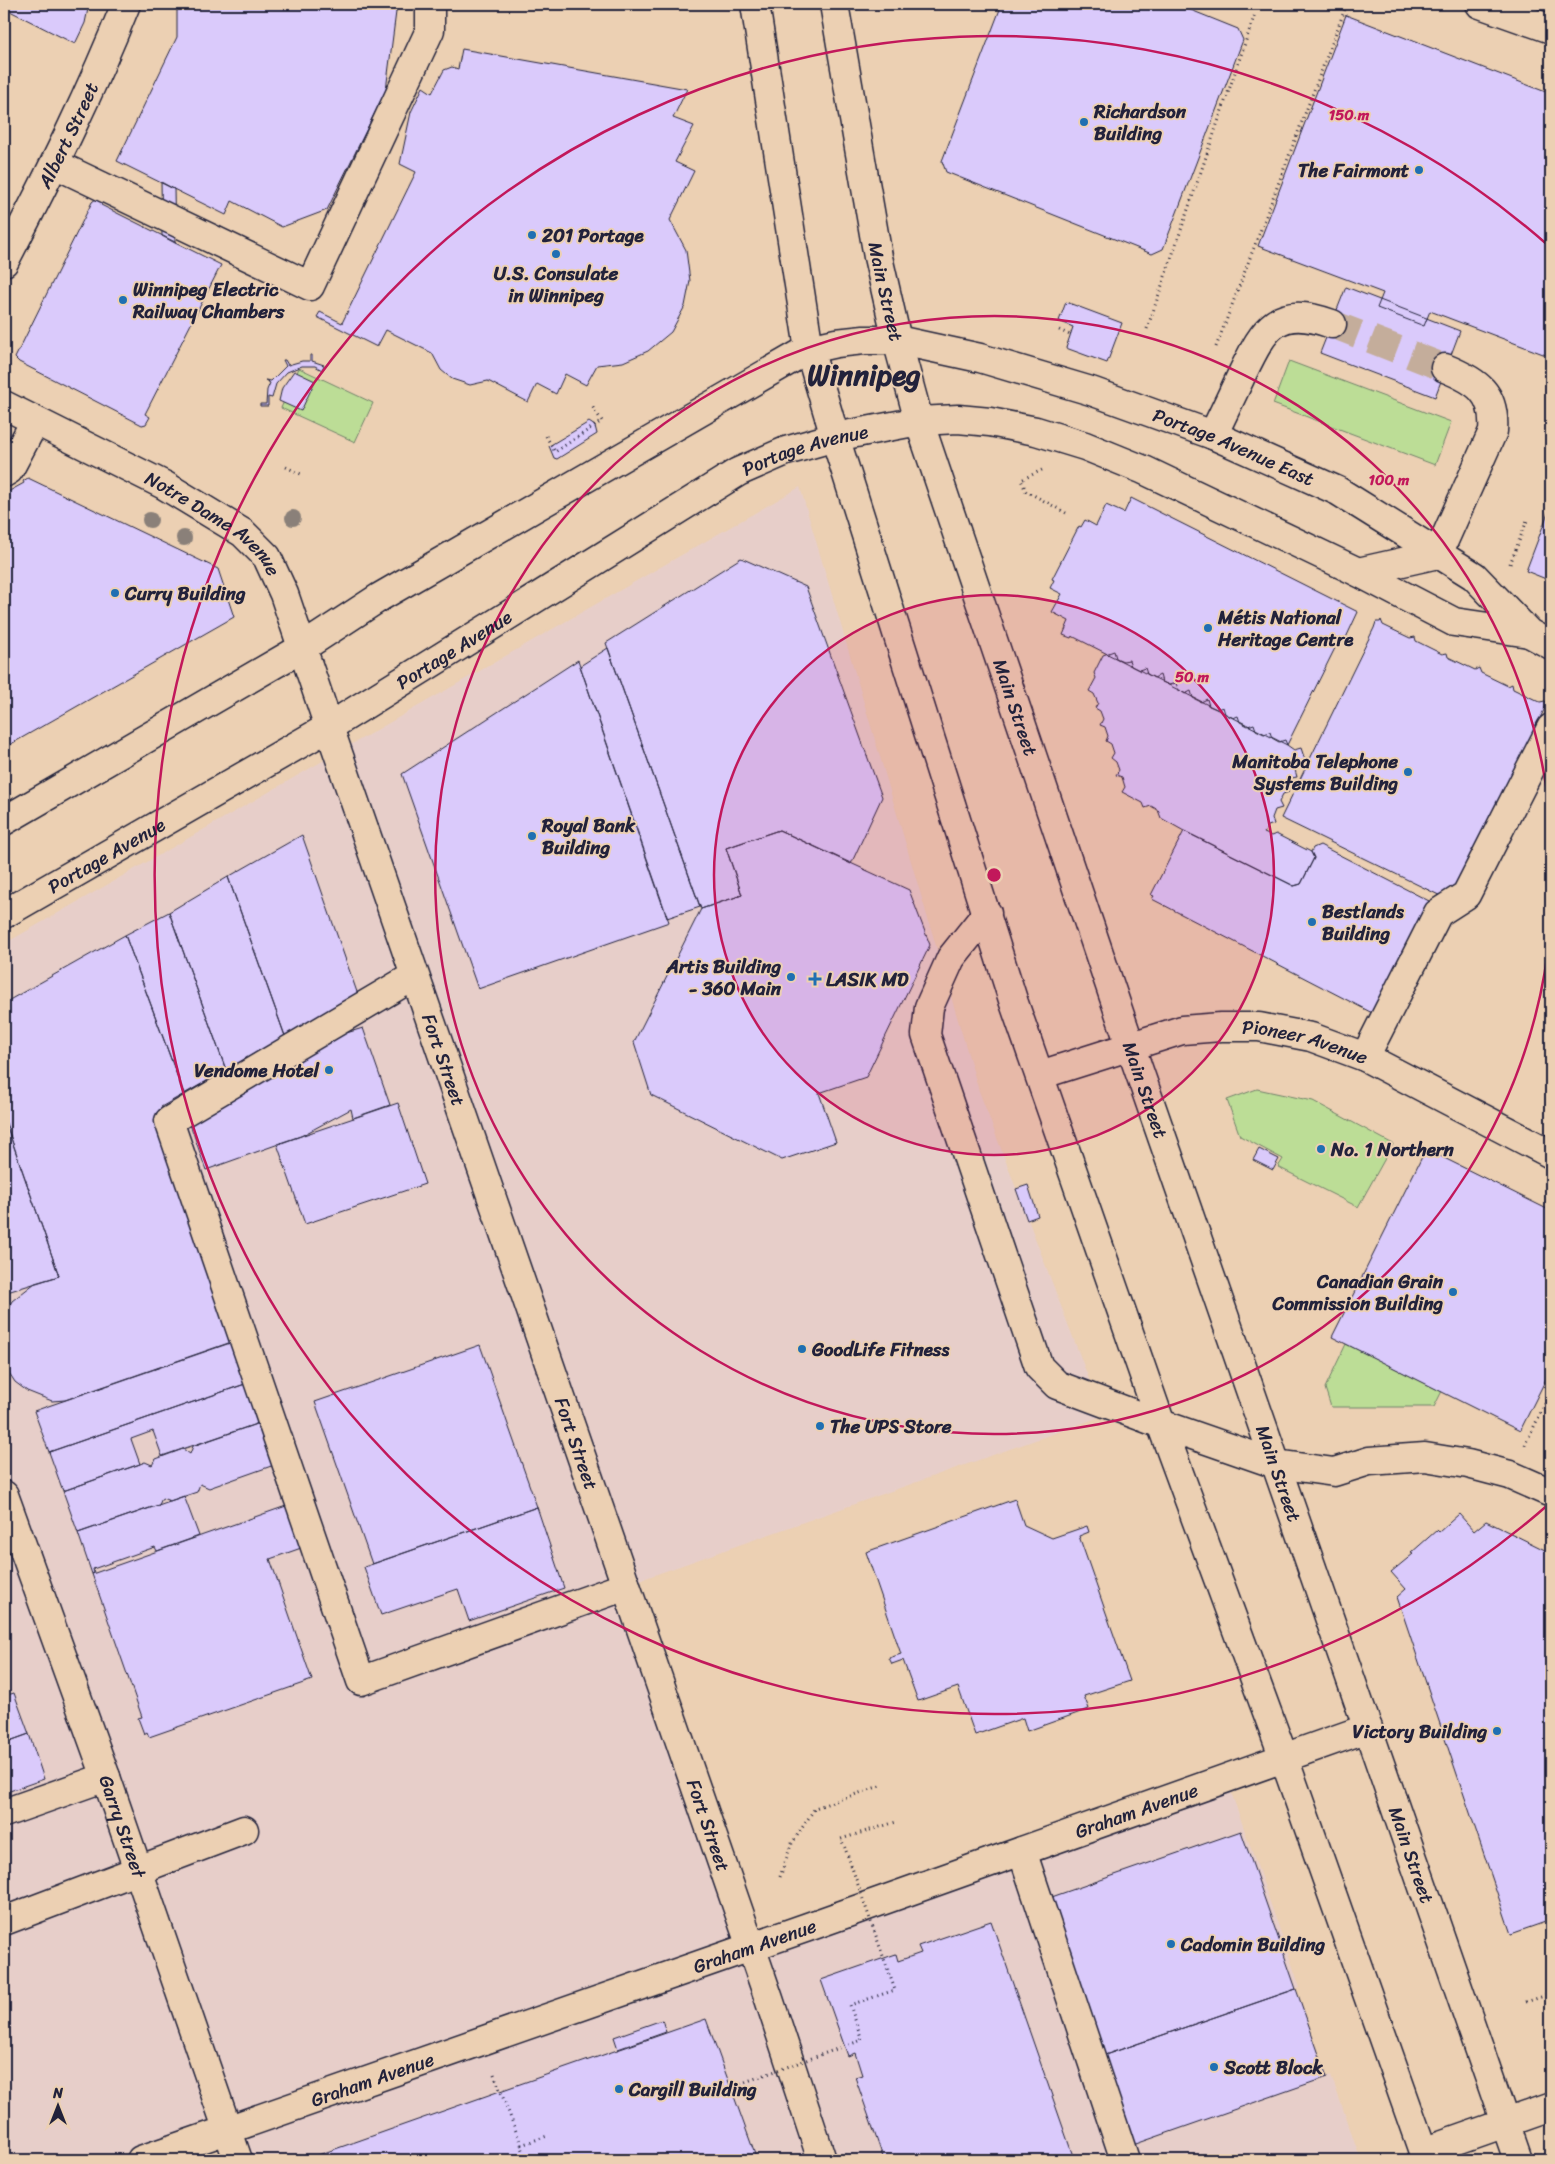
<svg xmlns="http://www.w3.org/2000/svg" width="1555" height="2164" font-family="Sriracha,sans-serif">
  <rect width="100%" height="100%" fill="#ecd0b3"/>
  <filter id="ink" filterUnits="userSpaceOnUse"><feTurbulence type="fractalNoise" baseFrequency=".02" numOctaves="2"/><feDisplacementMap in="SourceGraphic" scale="10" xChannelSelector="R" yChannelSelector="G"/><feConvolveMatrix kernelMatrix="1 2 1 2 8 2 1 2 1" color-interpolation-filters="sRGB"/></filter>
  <g filter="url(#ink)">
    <path fill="#e7cec9" d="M800,487l179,604 124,325 -477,169 125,362 475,-169 74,209 -209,73 42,85 198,-70 30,85h-1123l-10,-30 -132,30h-92v-1216z"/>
    <path fill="#bcdd96" stroke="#6f8068" d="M1289,361l162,61 -16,43 -162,-61z
      M299,368l74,35 -18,39 -74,-34z
      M1257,1089l56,12 80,43 -35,63 -80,-40 5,-8 -43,-23 -13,-36z
      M1346,1344l96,47 -8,16h-103l-6,-19z"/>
    <path fill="#dacafb" stroke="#22223b" d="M4,4h85l-4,19 -10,21 -71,-36z
      M177,4h220l-11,86 -59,120 -45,17 -50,-26 -6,14 -109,-54 60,-124z
      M1002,4h174l62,25 5,11 -80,209 -11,5 -206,-82 -4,-11z
      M1346,15l205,79v263l-121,-46 -6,15 -47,-18 6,-15 -125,-47z
      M462,49l225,40 -14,29 21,8 -19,36 19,9 -24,49 16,30 4,31 -5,25 -14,26 -23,19 -25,11 -26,3 -11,20 -21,-11 -9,20 -19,-10 -9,18 -40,-21 -18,4 -18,-6 -11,-9 -9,-17 -46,-23 -9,17 -60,-30 3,-5 22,11 74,-151 -16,-8 11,-52 12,-25 9,6 12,-23 8,-3 6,2z
      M161,182l13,7 1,54 -13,-7z
      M97,198l6,3 -2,4 120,60 -76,149 5,3 -4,7 -4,1 -123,-63 -4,-4 77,-156z
      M1346,287l114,44 -25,66 -115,-44z
      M1066,302l56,21 -15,40 -41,-15 7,-21 -14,-6z
      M310,355h2v6l12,4 -2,5 -7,-4h-13l-15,6 -11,12 -4,14 -4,-1v9h-8v-2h6l1,-14 3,-7 -5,-3 6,1 15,-15 -3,-6h2l3,5 14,-4h8z
      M294,371l21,10 -14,30 -22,-10 3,-13z
      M589,422l6,4 2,8 -40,25 -3,-1 -5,-12z
      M28,478l190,91 16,48 -230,131v-254l20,-11 -1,-2z
      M1131,498l227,114 -14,30 -5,-2 -52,105 -215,-109 -1,2 -8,-3 6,-14 -17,-9 10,-18 -12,-6 4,-8 -2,-1 27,-53 2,1 4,-7 11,6 10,-21 18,8z
      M1551,505v76l-25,-10z
      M741,558l65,29 76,210 -31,67 -72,-34 -53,18 16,47 -41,14 -95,-266z
      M1381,620l2,5 27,13 5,-1 1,4 26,13 5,-1 1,4 27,13 4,-2 2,5 27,13 4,-2 1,5 27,13 5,-1 2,3 -98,196 -168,-82 93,-190 2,-6h4z
      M608,648l92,259 -33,11 -87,-252z
      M1114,651l2,7 7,3 6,-1 2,6 8,4 6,-2 2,6 7,4 6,-3 2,7 7,3 7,-2 2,6 7,5 6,-3 2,7 8,4 6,-3 2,7 8,3 6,-2 2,7 8,4 5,-2 2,6 8,4 6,-2 2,6 8,4 6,-2 2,6 7,4 6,-2 2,5 7,5 7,-2 4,12 -6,2 -4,8 2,7 -6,1 -4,8 2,6 -6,2 -4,8 3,6 -7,2 -3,8 2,6 -6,2 -4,7 7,3 5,-2 35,18 3,6 -13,26 -7,2 -110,-55 -23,-13 -3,-8 -7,-4 -6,2 -2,-5 -21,-11 3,-5 -3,-10 -6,-2 3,-5 -3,-8 -5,-4 3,-5 -3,-9 -5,-3 2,-5 -3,-9 -5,-2 3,-6 -3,-8 -5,-3 3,-5 -4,-9 -5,-3 7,-13 -2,-5 9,-18z
      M578,660l91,262 -191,67 -76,-215z
      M779,830l130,60 21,55 -64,132 -47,16 17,49 -54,18 -131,-65 -17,-53 67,-133 41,-14 -16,-47z
      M1184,831l110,55 7,-2 13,-26 -3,-6 2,-4 7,-3 111,57 -53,114 -226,-117 2,-3 -3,-1z
      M302,835l56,160 -73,41 -57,-159z
      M228,877l57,159 -59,34 -57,-158z
      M169,912l57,158 -42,24 -59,-159z
      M125,935l59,159 -23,13 79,232 -175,61 -13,1 -25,-10 -12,-9 -11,-17v-50l8,-14 23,-18 24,-7 -55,-158v-115z
      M363,1028l27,77 -37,13 -2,-9 -50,27 -95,34 -17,-49 154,-87z
      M398,1103l27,81 -120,40 -28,-80z
      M4,1118l55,158 -55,17z
      M1259,1149l20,10 -6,11 -20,-10z
      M1426,1149l125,62v158l-31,62 -188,-94z
      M1028,1185l10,31 -11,4 -11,-31z
      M233,1342l15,41 -199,69 -15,-41z
      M480,1345l57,162 -165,57 -57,-162z
      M248,1383l14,39 -100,34 -9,-25 -22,8 9,25 -77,27 -14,-39z
      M262,1422l15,42 -68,24 -9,-4 -3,8 -27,9 -8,-3 -3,7 -81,28 -15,-42 77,-27 5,-2 7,3 4,-6 27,-10 7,5 3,-8z
      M184,1496l15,40 -42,15 -2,-4 -62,22 1,4 -2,1 -14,-41z
      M1015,1499l9,26 28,13 35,-12 2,6 -10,4 51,145 -46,15 5,13 -56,20 -6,2 -4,-13 -48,17 -17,-48 -40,14 -15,-41 -11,4 -3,-6 12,-4 -35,-102z
      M289,1505l15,42 -34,12 42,121 -163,57 -2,-5 -3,2 -6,-16 4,-1 -50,-143z
      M537,1507l27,81 -95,33 -11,-32 -77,26 -17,-48z
      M1459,1514l15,17 12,-10 65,32v367l-40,14 -114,-337 9,-8 -15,-17 22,-18 -2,-1 26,-23 2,2z
      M14,1693l15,41 -25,9v-47z
      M29,1734l15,45 -40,14v-50z
      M1241,1831l55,158 -194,67 -56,-157z
      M991,1921l82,235 -14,4h-175l-29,-83 7,-2 -7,-22 -7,3 -27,-76 75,-26 2,7 23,-8 -3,-7z
      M1296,1989l31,88 -194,68 -31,-89z
      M706,2019l51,141h-453l196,-69z
      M662,2020l4,12 -48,17 -4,-12z"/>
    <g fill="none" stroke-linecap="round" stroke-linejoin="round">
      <path stroke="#c4ad9b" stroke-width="28" stroke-dasharray="28 14" stroke-linecap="butt" d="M1332,324l113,44"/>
      <defs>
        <g id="minor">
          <path d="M1480,4l71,25"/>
          <path d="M55,164l255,122 120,-256v-26"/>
          <path id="s1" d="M4,262c45,-86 86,-168 122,-258"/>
          <path d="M1213,435c10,-21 20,-42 30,-63 22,-45 34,-68 89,-48"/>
          <path d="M4,473l5,-3 26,-49"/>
          <path d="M1358,572l80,-18 55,-123c3,-38 -16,-50 -48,-63"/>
          <path id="s2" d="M329,727l440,1272 53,161"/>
          <path d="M987,913l-36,45 -22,49 -3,28 113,332 18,18 104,39"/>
          <path d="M414,976l-245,145 192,560 265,-95"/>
          <path d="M1365,1057l73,-144 28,-18 85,-167"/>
          <path id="s3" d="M4,1495l102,282 132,383"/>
          <path d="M4,1813l102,-36"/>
          <path d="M1022,1851l103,309"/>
          <path d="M4,1921l240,-91"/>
          <path d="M1423,2152l128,-45"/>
          <path id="s4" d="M141,2160l667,-233 560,-199"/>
        </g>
        <g id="major">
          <path d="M755,4l54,345 26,88 179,566 147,421 123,334 142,402"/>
          <path id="s5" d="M834,4l44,253 19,83 22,81 211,624 388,1115"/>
          <path id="s6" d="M4,405l160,80 79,48 24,24 17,37 45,133"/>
          <path id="s7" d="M4,821l298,-173 78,-51 429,-248 27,-6 28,-3h33l83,18 111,33 122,44 125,56 136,85 55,57 22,12"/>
          <path id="s8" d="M4,914l325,-187 409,-255 48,-21 49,-14 84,-16 39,-2 32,3 46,9 49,15 59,24 214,102 96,50 75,11"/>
          <path id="s9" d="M1040,1075l142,-45 39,-3h38l52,10 54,20 186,97"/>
          <path d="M1161,1424l115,40 58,8 35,-11 56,-4 43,7 42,11 41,18"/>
        </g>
      </defs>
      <use href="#minor" stroke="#22223b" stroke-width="31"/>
      <use href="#major" stroke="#22223b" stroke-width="31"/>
      <path stroke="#22223b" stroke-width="3" stroke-dasharray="1 4" stroke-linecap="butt" d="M1147,329l108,-315
        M1059,330l11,5
        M1216,347l129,-338
        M546,436l9,16 47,-31 -10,-15
        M286,467l17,8
        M1042,470l-21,10 5,11 40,22
        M1510,564l18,-46
        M1525,1445l26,-53
        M845,1848l-4,-9 55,-17
        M780,1877l11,-32 24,-37 68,-23
        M1526,2002l21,-7
        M494,2074l33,86
        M521,2145l26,-9"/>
      <use href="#minor" stroke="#ecd0b3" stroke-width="28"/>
      <use href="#major" stroke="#ecd0b3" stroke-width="28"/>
      <path stroke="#22223b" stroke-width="3" stroke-dasharray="1 4" stroke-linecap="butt" d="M731,2087l131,-47 -12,-35 45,-15 -50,-142"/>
    </g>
    <g fill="#8a8079">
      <circle cx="293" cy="518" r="8"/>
      <circle cx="150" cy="520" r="8"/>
      <circle cx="184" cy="538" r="8"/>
    </g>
  </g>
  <circle cx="994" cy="875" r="280" fill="#c2185b" fill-opacity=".12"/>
  <g fill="none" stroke="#c2185b" stroke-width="2.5">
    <circle cx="994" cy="875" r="280"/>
    <path d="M1551 924A559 559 0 1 1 1551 826"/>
    <path d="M1550 1503A839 839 0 1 1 1550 247"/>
  </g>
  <g fill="#1f6fb2" stroke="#ecd0b3" stroke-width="2">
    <circle cx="1084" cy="122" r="5"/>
    <circle cx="1419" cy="170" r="5"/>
    <circle cx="532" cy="235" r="5"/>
    <circle cx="556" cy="254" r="5"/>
    <circle cx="123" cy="300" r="5"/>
    <circle cx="115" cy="593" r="5"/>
    <circle cx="1208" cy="628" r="5"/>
    <circle cx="1408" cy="772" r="5"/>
    <circle cx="532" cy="836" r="5"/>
    <circle cx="1312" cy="922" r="5"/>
    <circle cx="791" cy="977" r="5"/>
    <path d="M812.5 971.5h5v5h5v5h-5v5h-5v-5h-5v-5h5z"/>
    <circle cx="329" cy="1070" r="5"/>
    <circle cx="1321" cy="1149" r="5"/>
    <circle cx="1453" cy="1292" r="5"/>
    <circle cx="802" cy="1349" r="5"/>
    <circle cx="820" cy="1426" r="5"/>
    <circle cx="1497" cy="1731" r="5"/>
    <circle cx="1171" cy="1944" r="5"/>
    <circle cx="1214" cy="2067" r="5"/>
    <circle cx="619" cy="2089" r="5"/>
  </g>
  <g text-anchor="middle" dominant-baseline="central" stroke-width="4" stroke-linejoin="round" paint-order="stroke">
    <g font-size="19" font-weight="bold" fill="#22223b" stroke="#ecd0b3" text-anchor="start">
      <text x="1094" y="111">Richardson<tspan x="1094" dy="22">Building</tspan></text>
      <text x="1409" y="170" text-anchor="end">The Fairmont</text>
      <text x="542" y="235">201 Portage</text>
      <text x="556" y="273" text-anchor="middle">U.S. Consulate<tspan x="556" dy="22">in Winnipeg</tspan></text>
      <text x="133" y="289">Winnipeg Electric<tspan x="133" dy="22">Railway Chambers</tspan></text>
      <text x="125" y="593">Curry Building</text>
      <text x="1218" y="617">Métis National<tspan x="1218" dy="22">Heritage Centre</tspan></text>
      <text x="1398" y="761" text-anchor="end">Manitoba Telephone<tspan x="1398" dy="22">Systems Building</tspan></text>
      <text x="542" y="825">Royal Bank<tspan x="542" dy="22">Building</tspan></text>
      <text x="1322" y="911">Bestlands<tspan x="1322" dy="22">Building</tspan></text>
      <text x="781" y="966" text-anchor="end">Artis Building<tspan x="781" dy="22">- 360 Main</tspan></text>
      <text x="826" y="979">LASIK MD</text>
      <text x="319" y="1070" text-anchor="end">Vendome Hotel</text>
      <text x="1331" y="1149">No. 1 Northern</text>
      <text x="1443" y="1281" text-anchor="end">Canadian Grain<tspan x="1443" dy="22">Commission Building</tspan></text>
      <text x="812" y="1349">GoodLife Fitness</text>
      <text x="830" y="1426">The UPS Store</text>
      <text x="1487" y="1731" text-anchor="end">Victory Building</text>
      <text x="1181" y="1944">Cadomin Building</text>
      <text x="1224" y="2067">Scott Block</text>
      <text x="629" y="2089">Cargill Building</text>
    </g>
    <g font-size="19" fill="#22223b" stroke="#ecd0b3">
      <text stroke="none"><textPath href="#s1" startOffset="142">Albert Street</textPath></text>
      <text stroke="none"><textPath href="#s5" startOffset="292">Main Street</textPath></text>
      <text stroke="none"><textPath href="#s7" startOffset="1376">Portage Avenue East</textPath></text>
      <text stroke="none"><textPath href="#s8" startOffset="928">Portage Avenue</textPath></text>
      <text stroke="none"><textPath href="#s6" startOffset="242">Notre Dame Avenue</textPath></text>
      <text stroke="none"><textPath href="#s8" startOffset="522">Portage Avenue</textPath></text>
      <text stroke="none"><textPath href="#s5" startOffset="728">Main Street</textPath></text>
      <text stroke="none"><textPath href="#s8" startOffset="118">Portage Avenue</textPath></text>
      <text stroke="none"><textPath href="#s9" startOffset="274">Pioneer Avenue</textPath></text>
      <text stroke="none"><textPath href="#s2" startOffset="352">Fort Street</textPath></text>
      <text stroke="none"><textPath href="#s5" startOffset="1132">Main Street</textPath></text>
      <text stroke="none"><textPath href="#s2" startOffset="758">Fort Street</textPath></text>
      <text stroke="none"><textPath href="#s5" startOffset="1538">Main Street</textPath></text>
      <text stroke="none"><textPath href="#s4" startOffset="1055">Graham Avenue</textPath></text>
      <text stroke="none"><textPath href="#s2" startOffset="1162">Fort Street</textPath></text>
      <text stroke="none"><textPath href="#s3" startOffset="352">Garry Street</textPath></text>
      <text stroke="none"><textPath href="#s5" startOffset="1942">Main Street</textPath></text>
      <text stroke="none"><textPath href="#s4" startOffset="650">Graham Avenue</textPath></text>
      <text stroke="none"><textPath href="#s4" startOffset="245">Graham Avenue</textPath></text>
    </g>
    <g font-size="29" font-weight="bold" fill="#22223b" stroke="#ecd0b3">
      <text x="864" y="375">Winnipeg</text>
    </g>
  </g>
  <circle cx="994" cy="875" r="8" fill="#c2185b" stroke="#ecd0b3" stroke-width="2.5"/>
  <g font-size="15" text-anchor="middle" font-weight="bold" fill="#c2185b" stroke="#ecd0b3" stroke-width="4" stroke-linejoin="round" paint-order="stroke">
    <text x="1349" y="120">150 m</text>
    <text x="1389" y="485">100 m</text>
    <text x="1192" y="682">50 m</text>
  </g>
  <rect width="1555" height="2164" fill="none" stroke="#ecd0b3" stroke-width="20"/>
  <rect x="10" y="10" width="1535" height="2144" fill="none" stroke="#22223b" stroke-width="2" filter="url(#ink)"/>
  <g transform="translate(58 2106)" stroke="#ecd0b3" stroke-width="4" paint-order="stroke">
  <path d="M0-4L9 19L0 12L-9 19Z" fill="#22223b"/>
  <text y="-8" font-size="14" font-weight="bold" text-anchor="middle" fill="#22223b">N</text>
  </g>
</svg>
